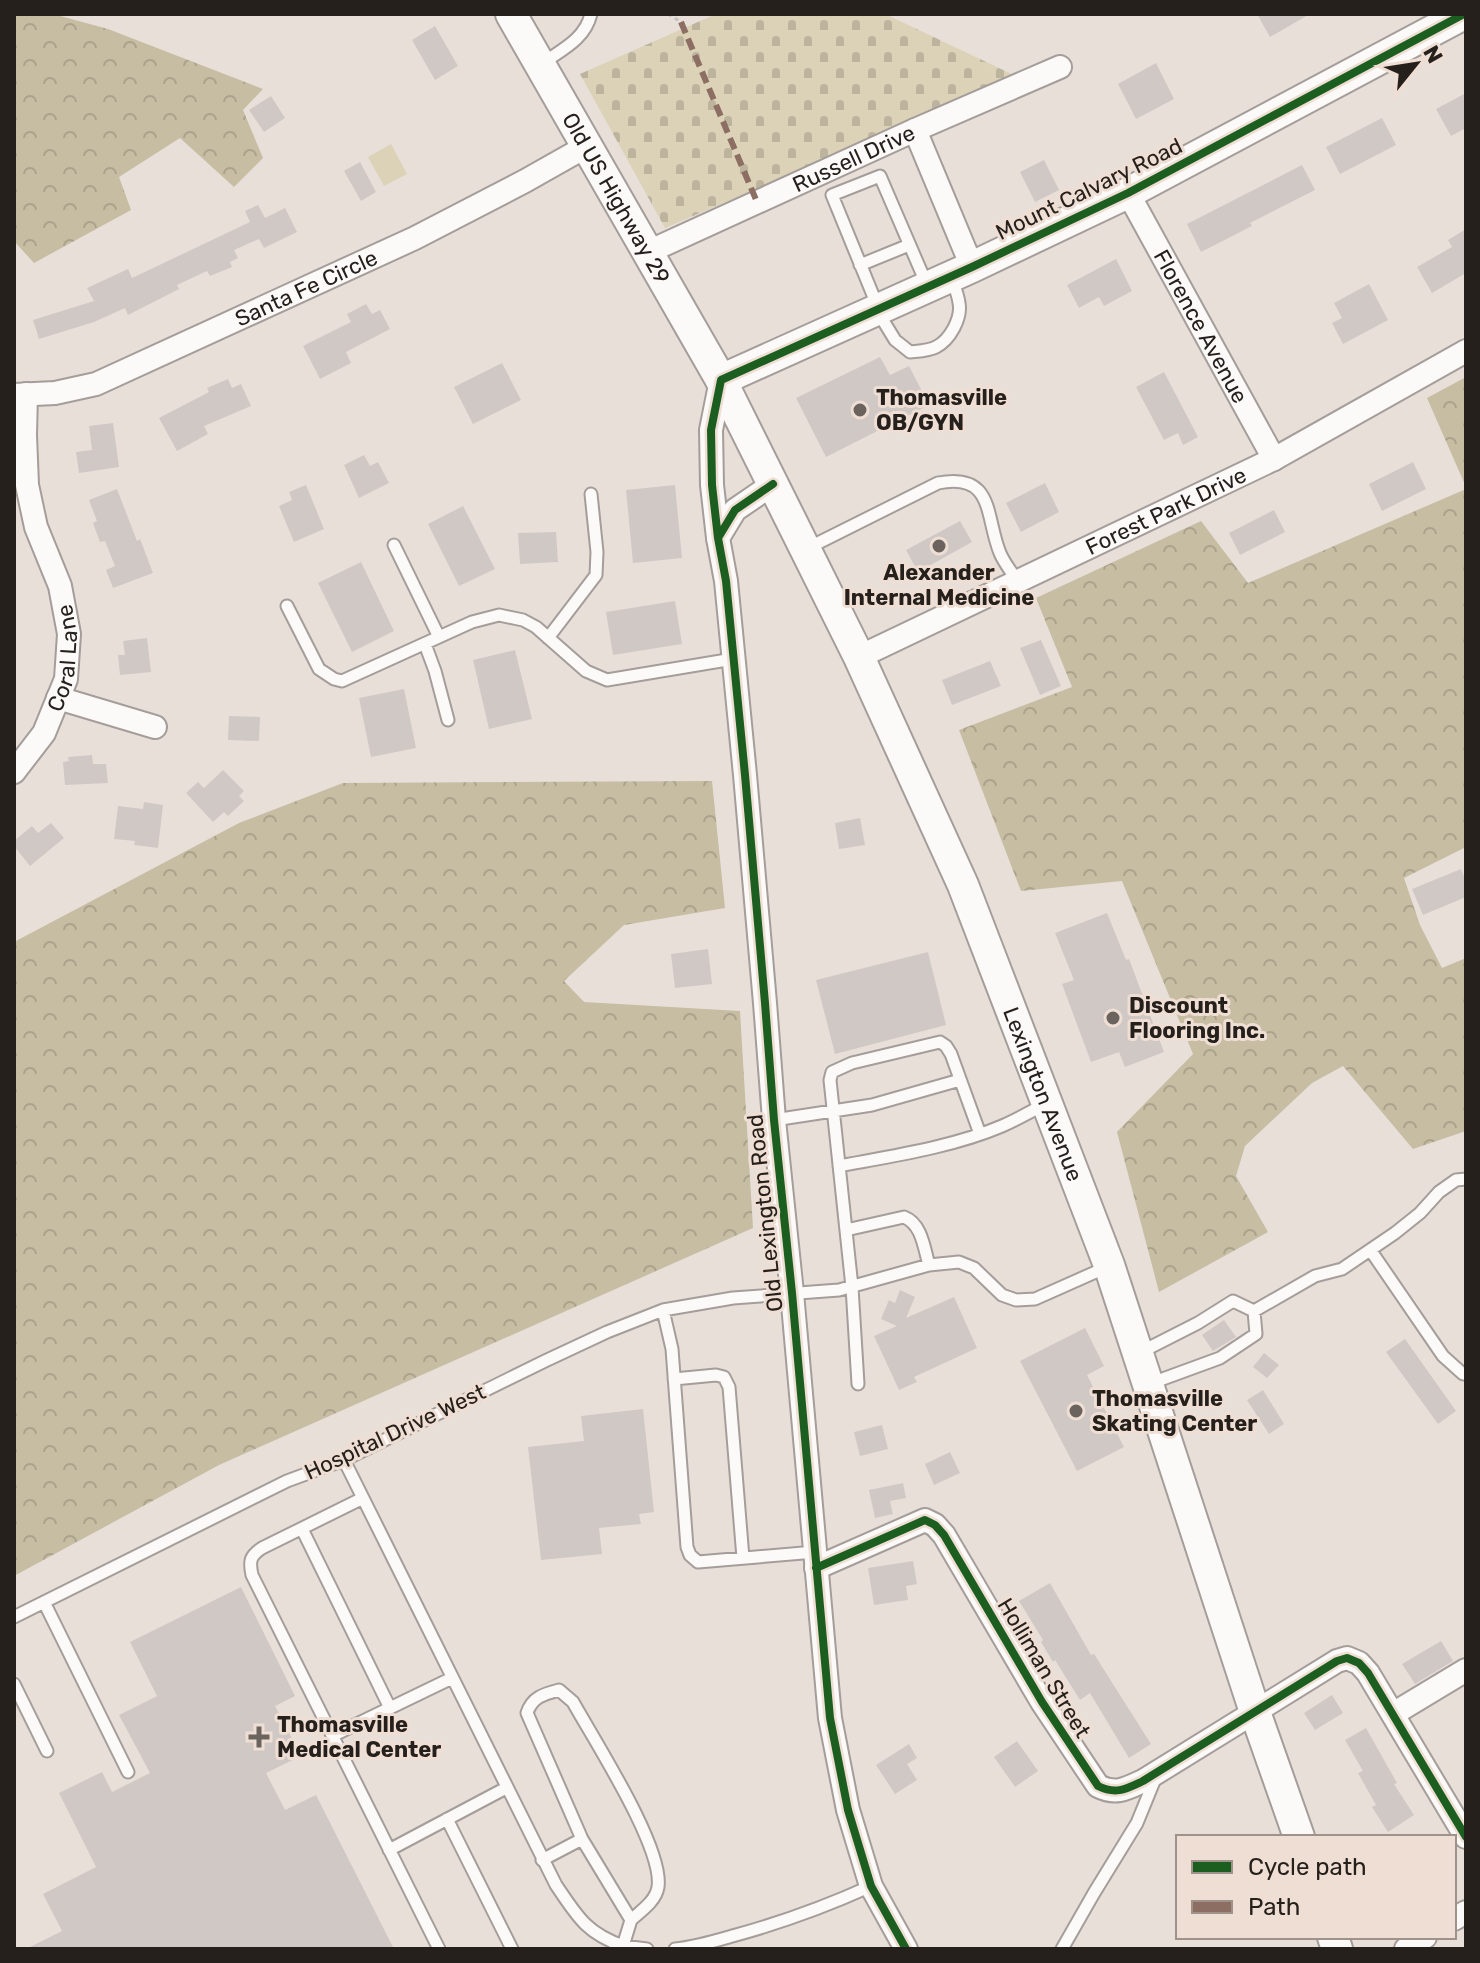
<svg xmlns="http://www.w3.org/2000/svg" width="1480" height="1963" font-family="Rubik,sans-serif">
  <defs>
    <pattern id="forest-crowns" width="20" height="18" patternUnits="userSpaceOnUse" patternTransform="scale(2)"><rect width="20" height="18" fill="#c6bda2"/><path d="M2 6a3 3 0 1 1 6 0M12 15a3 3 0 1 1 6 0" fill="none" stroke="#aaa28b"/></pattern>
    <pattern id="cemetery-stones" width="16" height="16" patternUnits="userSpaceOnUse" patternTransform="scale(2)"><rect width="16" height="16" fill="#dbd2b7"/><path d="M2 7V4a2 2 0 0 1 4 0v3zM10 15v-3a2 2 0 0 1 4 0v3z" fill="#bcb49d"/></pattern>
  </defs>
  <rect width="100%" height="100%" fill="#e9dfd9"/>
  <path fill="url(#forest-crowns)" d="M14,14h39l55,15 155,60 -20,21 20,48 -29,29 -54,-49 -61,39 12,33 -97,53 -20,-22z
    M1466,377v110l-39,-89z
    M1466,489v358l-62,31 16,47 22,43 24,-10v173l-53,18 -70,-83 -31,17 -67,63 -9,30 32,56 -109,60 -42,-160 76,-78 -71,-173 -101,10 -62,-161 113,-43 -36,-89 165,-77 47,62z
    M712,781l13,127 -101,17 -60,56 20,21 156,9 13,217 -534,237 -205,111v-634l225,-119 104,-40z"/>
  <path fill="url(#cemetery-stones)" d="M716,14h169l133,63 -353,151 -85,-154z"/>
  <path fill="#dbd2b7" d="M391,144l16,30 -23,12 -16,-29z"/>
  <path fill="#d0c8c4" d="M1257,14h53l-40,23z
    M435,26l23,40 -23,14 -23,-40z
    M1156,63l18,36 -38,20 -18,-35z
    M1466,93v35l-15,8 -15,-27z
    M271,96l14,22 -21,14 -15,-22z
    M1382,118l14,27 -56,29 -14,-27z
    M1044,160l15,30 -24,12 -15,-30z
    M360,162l16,30 -15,9 -17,-30z
    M1302,165l13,25 -65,33 2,3 -51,26 -14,-28z
    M258,205l7,13 20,-10 12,24 -33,16 -5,-9 -25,11 4,8 -8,4 2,5 -22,9 -3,-5 -30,14 2,4 -51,26 -3,-7 -31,14 -55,17 -6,-19 61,-19 -7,-13 41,-19 4,9 118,-56 -5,-11z
    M1466,229v44l-34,20 -15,-26 35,-20 -4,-7z
    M1116,259l16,32 -28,15 -5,-9 -20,11 -12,-23z
    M1369,284l19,36 -45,24 -11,-21 10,-5 -8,-15z
    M366,304l6,10 8,-4 10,19 -44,23 5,11 -31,16 -17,-33 48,-24 -4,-8z
    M880,357l10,18 19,-9 20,39 -103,52 -30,-59z
    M502,363l19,37 -48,24 -19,-37z
    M1164,372l34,65 -15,8 -5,-12 -14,7 -28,-53z
    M228,379l4,9 9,-4 10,22 -47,20 4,8 -31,17 -18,-33 50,-26 -2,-4z
    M113,423l6,44 -40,6 -3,-21 16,-2 -3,-24z
    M364,455l6,11 8,-4 11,21 -30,15 -15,-33z
    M1413,462l13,27 -44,22 -13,-27z
    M1045,483l14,29 -38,20 -15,-29z
    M306,485l18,44 -30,13 -15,-36 13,-6 -3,-8z
    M675,485l7,73 -49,5 -7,-73z
    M117,489l20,52 3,-2 13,34 -40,15 -7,-18 9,-4 -10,-25 -5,1 -7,-19 4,-2 -8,-21z
    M463,506l32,63 -36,17 -31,-62z
    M1274,510l11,22 -45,23 -11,-22z
    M960,521l12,21 -54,30 -12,-22z
    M556,532l2,30 -38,2 -2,-31z
    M361,562l33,69 -42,21 -34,-69z
    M675,601l7,43 -69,11 -7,-43z
    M147,638l4,34 -31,3 -2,-20h7l-2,-14z
    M1041,640l20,46 -21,9 -20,-47z
    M515,650l17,69 -43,10 -16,-69z
    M990,661l11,25 -49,19 -10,-25z
    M404,689l12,59 -45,9 -12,-59z
    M229,716l31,1 -1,24 -31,-1z
    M92,755l1,9h13l2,19 -43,2 -2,-23 6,-1 -1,-4z
    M223,770l21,21 -5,5 5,5 -16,15 -4,-4 -11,10 -27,-29 12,-11 6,6z
    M144,802l19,3 -5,43 -24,-3 1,-4 -21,-2 4,-33 25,3z
    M860,818l5,27 -26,4 -4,-26z
    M51,823l13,15 -34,28 -16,-20v-5l18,-15 6,7z
    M1461,869l5,12v16l-43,18 -11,-26z
    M1107,913l19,47 3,-1 35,93 -39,15 -6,-15 -28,10 -29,-78 12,-4 -19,-47z
    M708,949l4,35 -37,4 -4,-34z
    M928,952l18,73 -111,29 -19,-74z
    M900,1290l15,7 -9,21 48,-21 23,51 -63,29 3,5 -18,8 -25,-54 23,-10 -16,-7 8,-19 6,3z
    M1224,1320l12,17 -23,14 -11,-16z
    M1085,1328l19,38 -17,9 37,72 -47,24 -57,-110z
    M1405,1339l51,72 -18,13 -52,-72z
    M1264,1353l15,12 -12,13 -14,-11z
    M1263,1390l21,34 -15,10 -22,-34z
    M643,1409l11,103 -15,2 2,10 -42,4 3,26 -61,6 -13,-113 56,-6 -3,-25z
    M882,1425l6,24 -28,7 -6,-24z
    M950,1452l10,21 -26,12 -9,-21z
    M903,1483l3,15 -16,3 3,13 -18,4 -6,-28z
    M913,1561l4,23 -11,2 2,14 -34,5 -6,-37z
    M1050,1583l41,72 3,-1 57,90 -22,14 -39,-65 -10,7 -25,-40 -2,2 -12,-20 2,-2 -24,-39z
    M241,1587l54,109 -20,10 26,50 -35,17 19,37 31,-15 78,154h-368l36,-18 -19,-37 53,-27 -37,-74 43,-21 10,20 38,-19 -31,-58 38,-19 -27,-54z
    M1441,1641l12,20 -38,23 -13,-20z
    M1332,1695l11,18 -28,17 -11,-17z
    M1366,1728l31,55 -3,1 20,31 -26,17 -16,-25 4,-2 -18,-32 5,-2 -18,-31z
    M1017,1741l21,30 -23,16 -21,-30z
    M909,1744l8,14 -10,6 10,16 -22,14 -19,-29z"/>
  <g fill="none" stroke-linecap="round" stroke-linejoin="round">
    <defs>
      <path id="lane" d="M543,63c20,-14 42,-24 48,-49
        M860,265l49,-20
        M927,285l-47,-109 -48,19 52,127 11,18 15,12c9,-1 18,-1 26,-5 14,-7 26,-29 23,-44 -1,-9 -5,-18 -8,-26
        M394,545l45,92
        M806,549l132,-66c57,-11 47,34 62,70 4,10 12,19 17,28
        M287,606l32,63 15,10 8,2 130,-59 27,-7 24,5 13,7 50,44 21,9 126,-21
        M548,638l48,-63 1,-23 -6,-58
        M425,644l10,27 13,49
        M774,1120l98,-15 88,-25
        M839,1166c53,-10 114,-19 163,-40 16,-7 30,-15 45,-23
        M846,1230l58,-13c18,7 20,31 25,48
        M1371,1251l72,105 20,18h3
        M663,1310l9,39 15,198 3,8 8,7 117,-10
        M1254,1311l61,-35 27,-7 53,-36 25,-20 19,-21 17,-12 10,-1
        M1139,1353l59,-30 35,-22 21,10 2,23 -36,24 -71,26
        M674,1379l42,-4 8,2 5,10 14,171
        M858,1384l-6,-97 -22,-207 2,-8 20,-9 88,-21 6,4 5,8 29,80
        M344,1460l212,425c21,31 30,48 67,61l8,-26 -49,-81 -55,-126c5,-16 17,-19 32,-23l14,12c21,38 91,146 85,185 -2,14 -17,24 -27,33
        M363,1498l-101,50c-12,8 -13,13 -10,27l187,374
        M302,1529l88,179
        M44,1602l84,170
        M14,1617l273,-136 57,-21 201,-99 62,-29 56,-22 70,-12 106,-8 90,-25 30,-3 15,6 28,27 14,5 19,-1 72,-32
        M14,1684l33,67
        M332,1736l120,-58
        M447,1819l65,130
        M389,1850l117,-62
        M542,1860l40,-21
        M620,1949l3,-3 24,3
        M675,1949c21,-2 40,-8 61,-14 47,-13 91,-29 135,-49
        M1062,1949l32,-56 43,-70 20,-49"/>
      <g id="street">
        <path d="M915,130l57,137"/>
        <path id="s1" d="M1128,193l146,266"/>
        <path id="s2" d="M648,252l267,-122 145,-63"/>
        <path id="s3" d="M14,395l41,-2 41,-9 319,-146 110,-57 62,-35"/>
        <path d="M773,484l-38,26 -17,28 8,43 19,194 20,228 9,117 18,173 38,425 18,92 23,76 35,63"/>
        <path d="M718,538l-6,-53 -1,-55 10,-50"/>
        <path id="s4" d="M859,657l415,-198 192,-108"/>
        <path d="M58,698l97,29"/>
        <path id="s5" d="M14,772l30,-39 22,-54 3,-45 -9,-48 -24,-59 -9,-42 -2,-50 1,-41"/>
        <path d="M816,1568l109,-48 10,5 9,10 98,167 56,84c18,9 28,3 45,-5l194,-120 10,-3 12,5 9,10 98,164"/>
        <path d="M1393,1714l73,-44"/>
        <path d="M1454,1919l12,-7"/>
        <path d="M1406,1949l19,-12"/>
      </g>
      <g id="secondary">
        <path id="s6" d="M511,14l210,366 138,277 104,228 146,380 146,447 44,125"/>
        <path d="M721,380l251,-113 156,-74 336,-179"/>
        <path d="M1333,1937l4,12"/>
      </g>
    </defs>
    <use href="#lane" stroke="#a49d99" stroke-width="15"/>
    <use href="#street" stroke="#a49d99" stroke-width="26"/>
    <use href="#secondary" stroke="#a49d99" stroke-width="34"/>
    <path stroke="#c6c2c0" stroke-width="3" stroke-dasharray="4 4" stroke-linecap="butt" d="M668,14l13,8"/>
    <use href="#lane" stroke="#fcfaf9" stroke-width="11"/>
    <use href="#street" stroke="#fcfaf9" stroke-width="22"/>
    <use href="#secondary" stroke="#fcfaf9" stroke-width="30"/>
    <path stroke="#8d6e63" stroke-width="6" stroke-dasharray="12 6" stroke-linecap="butt" d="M681,22l76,180"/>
    <defs>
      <path id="cycleway" d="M773,484l-38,26 -17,28 8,43 19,194 20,228 9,117 18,173 38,425 18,92 23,76 35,63
        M718,538l-6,-53 -1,-55 10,-50 251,-113 156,-74 336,-179
        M816,1568l109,-48 10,5 9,10 98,167 56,84c18,9 28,3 45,-5l194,-120 10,-3 12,5 9,10 98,164"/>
    </defs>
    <use href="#cycleway" stroke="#efded3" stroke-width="13"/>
    <use href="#cycleway" stroke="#1b5e20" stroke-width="8"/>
  </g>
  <g fill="#6a635e" stroke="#efded3" stroke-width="3">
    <circle cx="860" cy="410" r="8"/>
    <circle cx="939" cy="546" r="8"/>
    <circle cx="1113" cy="1018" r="8"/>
    <circle cx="1076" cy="1411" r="8"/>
    <path d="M255 1725h8v8h8v8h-8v8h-8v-8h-8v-8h8z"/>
  </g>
  <g text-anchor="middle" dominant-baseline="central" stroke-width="6" stroke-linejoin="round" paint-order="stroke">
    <g font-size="22" fill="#26201c" stroke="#efded3">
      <text stroke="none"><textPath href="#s2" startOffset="226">Russell Drive</textPath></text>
      <text transform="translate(1089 189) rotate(-26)">Mount Calvary Road</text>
      <text stroke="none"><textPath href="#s6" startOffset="212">Old US Highway 29</textPath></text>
      <text stroke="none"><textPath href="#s3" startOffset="314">Santa Fe Circle</textPath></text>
      <text stroke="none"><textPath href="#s1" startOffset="152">Florence Avenue</textPath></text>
      <text stroke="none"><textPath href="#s4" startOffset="340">Forest Park Drive</textPath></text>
      <text stroke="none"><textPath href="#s5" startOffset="128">Coral Lane</textPath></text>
      <text stroke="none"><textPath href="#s6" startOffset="1206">Lexington Avenue</textPath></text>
      <text transform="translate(765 1213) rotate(-96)">Old Lexington Road</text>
      <text transform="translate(395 1432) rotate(-25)">Hospital Drive West</text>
      <text transform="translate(1044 1668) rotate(59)">Holliman Street</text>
    </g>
    <g font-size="22" font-weight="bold" fill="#26201c" stroke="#efded3" text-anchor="start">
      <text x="876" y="397">Thomasville<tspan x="876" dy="25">OB/GYN</tspan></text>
      <text x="939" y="572" text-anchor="middle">Alexander<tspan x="939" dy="25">Internal Medicine</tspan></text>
      <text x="1129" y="1005">Discount<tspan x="1129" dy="25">Flooring Inc.</tspan></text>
      <text x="1092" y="1398">Thomasville<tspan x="1092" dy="25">Skating Center</tspan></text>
      <text x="277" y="1724">Thomasville<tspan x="277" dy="25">Medical Center</tspan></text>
    </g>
  </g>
  <rect width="1480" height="1963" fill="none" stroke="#26201c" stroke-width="32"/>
  <rect x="1176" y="1835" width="280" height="104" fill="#efded3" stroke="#9f928a" stroke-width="2"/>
  <rect x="1192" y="1861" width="40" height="12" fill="#1b5e20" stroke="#9f928a" stroke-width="2"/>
  <text x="1248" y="1875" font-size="24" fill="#26201c">Cycle path</text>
  <rect x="1192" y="1901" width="40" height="12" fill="#8d6e63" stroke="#9f928a" stroke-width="2"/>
  <text x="1248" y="1915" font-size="24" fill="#26201c">Path</text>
  <g transform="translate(1416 64) rotate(60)" stroke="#efded3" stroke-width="6" paint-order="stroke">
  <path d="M0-6L14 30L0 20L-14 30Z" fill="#26201c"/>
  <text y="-12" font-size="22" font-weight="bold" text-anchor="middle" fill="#26201c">N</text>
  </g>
</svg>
